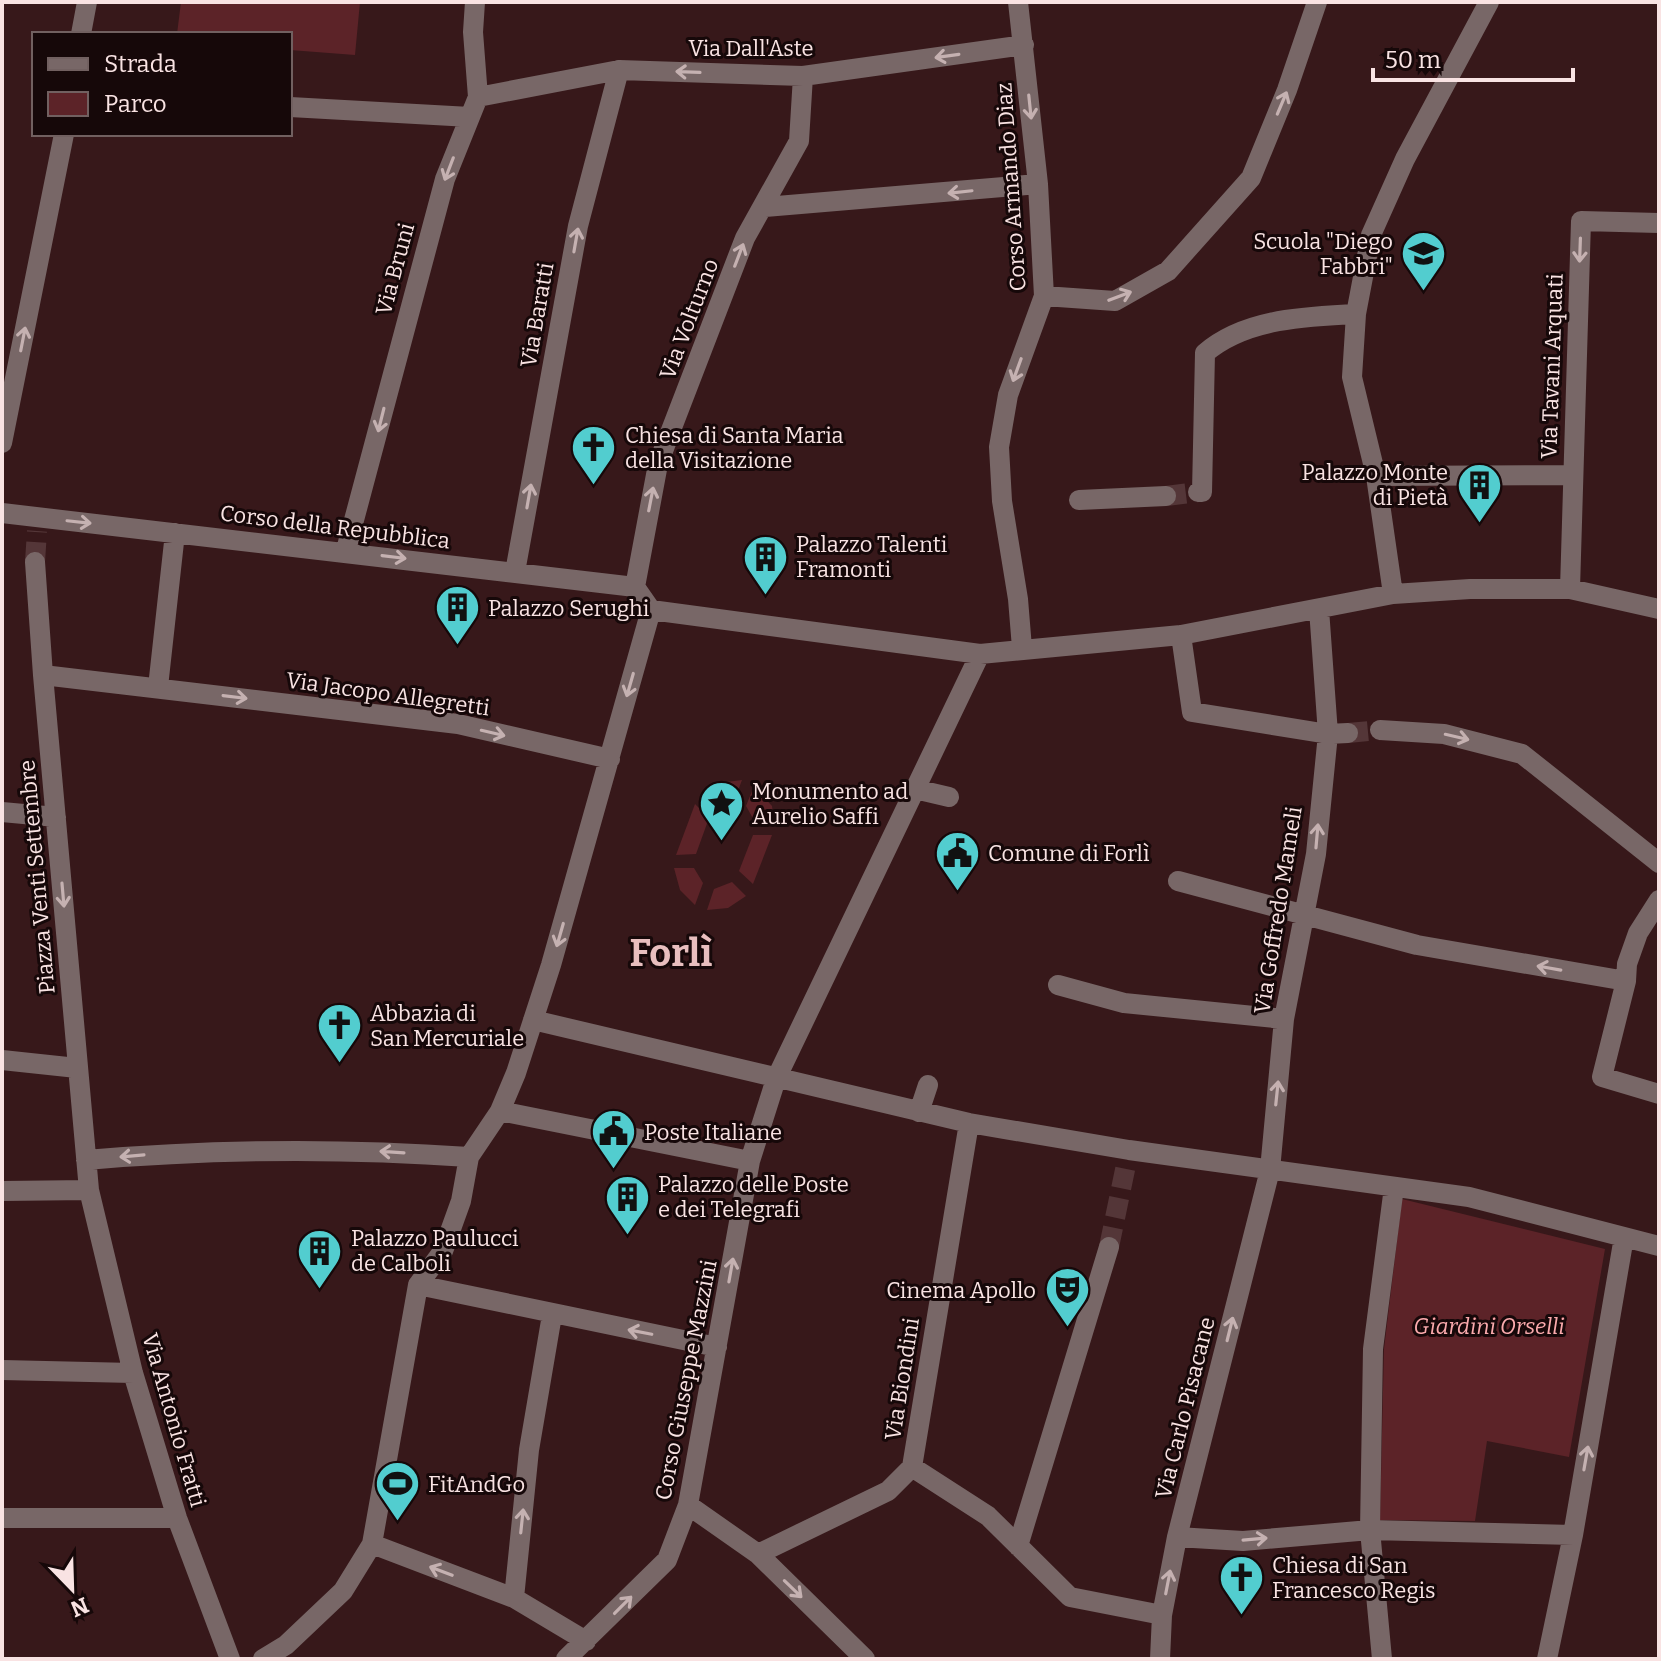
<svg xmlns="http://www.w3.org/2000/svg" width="1661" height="1661" font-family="Bitter,serif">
  <rect width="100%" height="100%" fill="#37181a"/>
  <path fill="#5c2328" d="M181,2h179l-5,53 -65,-5v-16h-113z
    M742,780l-8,21 -17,6 -14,-13 15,-11z
    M754,786l18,20 2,16h-19l-9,-16z
    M695,804l14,14 -13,36 -20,1z
    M753,835h19l-19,49 -14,-13z
    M674,868h20l9,15 -8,22 -15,-15z
    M732,882l14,14 -18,12 -21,2 7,-21z
    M1402,1199l203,50 -36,208 -82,-16 -12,80 -95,-1 4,-171z"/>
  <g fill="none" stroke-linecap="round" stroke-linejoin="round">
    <path stroke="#543638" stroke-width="20" stroke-dasharray="20 10" stroke-linecap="butt" d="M1166,496l32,-4
      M35,562l2,-31
      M1348,733l32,-3
      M1109,1247l18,-87"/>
    <path stroke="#786767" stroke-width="20" d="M1018,2l20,182 6,112 -36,99 -9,52 3,54 16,98 4,49
      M81,34l6,-32
      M478,97l141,-27 184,6 221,-31
      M290,107l180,10
      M765,207l273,-23
      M1044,296l71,5 53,-30 83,-93 36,-88 30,-88
      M2,443l62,-309
      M1376,476l197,-1
      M1198,492h4l3,-139c41,-35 100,-36 151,-39
      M1079,500l87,-4
      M2,513l633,74 16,23
      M346,550l99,-371 33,-82 -5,-65 2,-30
      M35,562l8,113
      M515,572l63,-346 41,-156
      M635,587l23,-123 87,-226 54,-97 4,-65
      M1570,589l11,-368 78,2
      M1393,594l-17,-118 -24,-99 4,-63 15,-79 34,-76 84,-157
      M651,610l-100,355 -35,108 -16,38 -31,46 -8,44 -18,50 -25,34 299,62
      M651,610l329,44 201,-19 212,-41 77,-5h100l89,20
      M1181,635l11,77 136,22 20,-1
      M158,687l17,-154
      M1380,730l64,4 78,20 137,109
      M915,789l34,8
      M2,812l54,5
      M1178,881l239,64 209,36
      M1659,900l-21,33 -11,31 -1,17 -24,96 57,17
      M1058,985l66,18 160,16
      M533,1020l436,103 160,27 340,47 190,49
      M2,1060l75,8
      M500,1111l250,50 26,-82 204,-425
      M919,1112l9,-27
      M86,1160c128,-11 255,-12 383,-3
      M2,1191l87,-1
      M2,1370l131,3
      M912,1467l76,49 82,81 92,18
      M688,1505l70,49 107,105
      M2,1518h175
      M1177,1537l66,4 127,-11 203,5
      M372,1544l142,54 72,43
      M1018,1546l91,-299
      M758,1554l130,-63 24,-24 57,-344
      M514,1598l15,-148 23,-135
      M230,1659l-53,-141 -44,-145 -44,-183 -46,-515 415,49 152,35
      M263,1659l23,-14 57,-54 29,-47 46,-259
      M566,1659l101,-99 21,-55 62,-344
      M1160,1659l2,-44 15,-78 93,-367 14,-151 32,-165 12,-120 -9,-125
      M1382,1659l-12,-129 3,-181 21,-162
      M1547,1659l26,-124 51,-298"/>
  </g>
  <defs><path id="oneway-shaft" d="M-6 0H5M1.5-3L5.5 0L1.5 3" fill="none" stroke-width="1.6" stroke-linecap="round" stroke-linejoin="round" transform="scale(2)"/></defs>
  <g stroke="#c5b1b1">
    <use href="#oneway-shaft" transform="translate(947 56) rotate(172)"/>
    <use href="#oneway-shaft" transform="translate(688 72) rotate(-178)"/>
    <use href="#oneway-shaft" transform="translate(1282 103) rotate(-67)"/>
    <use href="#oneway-shaft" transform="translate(1030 107) rotate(84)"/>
    <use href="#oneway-shaft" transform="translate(449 169) rotate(111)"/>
    <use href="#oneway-shaft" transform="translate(960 192) rotate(174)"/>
    <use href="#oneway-shaft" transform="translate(576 240) rotate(-80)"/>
    <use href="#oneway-shaft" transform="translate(1580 250) rotate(92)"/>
    <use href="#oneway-shaft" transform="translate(739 255) rotate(-69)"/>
    <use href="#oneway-shaft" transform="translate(1120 296) rotate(-21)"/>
    <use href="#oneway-shaft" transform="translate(23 339) rotate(-79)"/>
    <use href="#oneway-shaft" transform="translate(1017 370) rotate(110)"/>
    <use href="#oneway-shaft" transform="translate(381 420) rotate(104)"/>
    <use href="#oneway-shaft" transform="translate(529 496) rotate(-80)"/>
    <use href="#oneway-shaft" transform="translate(651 499) rotate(-79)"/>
    <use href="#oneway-shaft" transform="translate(79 522) rotate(6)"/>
    <use href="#oneway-shaft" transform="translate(394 557) rotate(7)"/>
    <use href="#oneway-shaft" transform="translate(630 685) rotate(106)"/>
    <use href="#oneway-shaft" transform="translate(235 697) rotate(7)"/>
    <use href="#oneway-shaft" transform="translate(493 733) rotate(13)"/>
    <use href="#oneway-shaft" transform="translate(1457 737) rotate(13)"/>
    <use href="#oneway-shaft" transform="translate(1317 836) rotate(-85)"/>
    <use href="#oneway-shaft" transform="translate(63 895) rotate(85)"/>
    <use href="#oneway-shaft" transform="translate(560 935) rotate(106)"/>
    <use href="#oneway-shaft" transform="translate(1549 968) rotate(-170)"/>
    <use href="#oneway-shaft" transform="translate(1277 1093) rotate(-84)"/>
    <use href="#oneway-shaft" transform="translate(392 1152) rotate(-176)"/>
    <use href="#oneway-shaft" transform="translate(132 1156) rotate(175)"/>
    <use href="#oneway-shaft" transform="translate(731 1270) rotate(-80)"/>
    <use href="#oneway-shaft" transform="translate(1230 1329) rotate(-76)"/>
    <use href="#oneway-shaft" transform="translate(640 1332) rotate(-169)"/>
    <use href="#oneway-shaft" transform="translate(1586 1458) rotate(-80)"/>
    <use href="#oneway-shaft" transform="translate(522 1521) rotate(-84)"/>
    <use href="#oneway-shaft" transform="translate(1255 1539) rotate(-5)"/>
    <use href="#oneway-shaft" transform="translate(441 1571) rotate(-159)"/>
    <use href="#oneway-shaft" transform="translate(1168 1582) rotate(-79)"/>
    <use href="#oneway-shaft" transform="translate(793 1589) rotate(44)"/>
    <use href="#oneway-shaft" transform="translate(623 1605) rotate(-45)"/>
  </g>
  <defs>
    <symbol id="school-pin" viewBox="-11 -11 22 30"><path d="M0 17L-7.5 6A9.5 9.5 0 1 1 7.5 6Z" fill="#52cdcf" stroke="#160809"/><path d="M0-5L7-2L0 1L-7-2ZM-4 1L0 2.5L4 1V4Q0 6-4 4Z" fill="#111"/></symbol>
    <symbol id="church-pin" viewBox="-11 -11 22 30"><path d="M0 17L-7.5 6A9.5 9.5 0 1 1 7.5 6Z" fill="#52cdcf" stroke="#160809"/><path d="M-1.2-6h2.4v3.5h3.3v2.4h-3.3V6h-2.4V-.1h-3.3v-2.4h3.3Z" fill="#111"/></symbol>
    <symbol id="building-pin" viewBox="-11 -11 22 30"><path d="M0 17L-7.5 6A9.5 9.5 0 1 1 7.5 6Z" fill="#52cdcf" stroke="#160809"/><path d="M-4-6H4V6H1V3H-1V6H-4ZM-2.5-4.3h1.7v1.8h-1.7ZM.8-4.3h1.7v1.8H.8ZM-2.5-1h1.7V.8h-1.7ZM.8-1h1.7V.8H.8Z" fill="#111"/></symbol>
    <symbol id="sight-pin" viewBox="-11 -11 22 30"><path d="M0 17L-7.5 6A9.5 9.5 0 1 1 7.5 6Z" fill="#52cdcf" stroke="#160809"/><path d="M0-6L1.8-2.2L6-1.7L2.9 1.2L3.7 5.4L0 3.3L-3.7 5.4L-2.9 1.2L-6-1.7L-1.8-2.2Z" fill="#111"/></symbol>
    <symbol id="civic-pin" viewBox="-11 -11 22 30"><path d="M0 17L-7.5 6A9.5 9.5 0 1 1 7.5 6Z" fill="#52cdcf" stroke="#160809"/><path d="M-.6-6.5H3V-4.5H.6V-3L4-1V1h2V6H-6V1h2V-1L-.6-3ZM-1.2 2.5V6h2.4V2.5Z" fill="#111"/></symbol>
    <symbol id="theatre-pin" viewBox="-11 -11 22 30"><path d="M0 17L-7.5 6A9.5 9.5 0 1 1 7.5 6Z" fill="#52cdcf" stroke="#160809"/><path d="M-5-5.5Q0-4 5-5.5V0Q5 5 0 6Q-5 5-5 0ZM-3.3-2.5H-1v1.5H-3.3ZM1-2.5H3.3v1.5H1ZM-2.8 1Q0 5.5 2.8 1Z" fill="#111"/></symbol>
    <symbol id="stadium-pin" viewBox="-11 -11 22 30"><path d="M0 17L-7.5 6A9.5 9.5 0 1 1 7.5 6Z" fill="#52cdcf" stroke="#160809"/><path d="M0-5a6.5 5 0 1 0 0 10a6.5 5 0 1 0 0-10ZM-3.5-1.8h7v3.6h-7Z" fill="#111"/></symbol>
  </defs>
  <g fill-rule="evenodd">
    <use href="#school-pin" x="1398" y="228" width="51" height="69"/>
    <use href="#church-pin" x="568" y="422" width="51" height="69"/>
    <use href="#building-pin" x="1454" y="460" width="51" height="69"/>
    <use href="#building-pin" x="740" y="532" width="51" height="69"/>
    <use href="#building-pin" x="432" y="582" width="51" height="69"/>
    <use href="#sight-pin" x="696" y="778" width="51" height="69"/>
    <use href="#civic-pin" x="932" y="828" width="51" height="69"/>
    <use href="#church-pin" x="314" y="1000" width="51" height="69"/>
    <use href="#civic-pin" x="588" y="1106" width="51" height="69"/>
    <use href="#building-pin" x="602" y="1172" width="51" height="69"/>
    <use href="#building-pin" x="294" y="1226" width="51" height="69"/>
    <use href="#theatre-pin" x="1042" y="1264" width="51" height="69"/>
    <use href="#stadium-pin" x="372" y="1458" width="51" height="69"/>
    <use href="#church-pin" x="1216" y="1552" width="51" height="69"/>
  </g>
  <g text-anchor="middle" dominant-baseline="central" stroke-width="6" stroke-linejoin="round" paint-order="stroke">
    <g font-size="22" fill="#f9e3e3" stroke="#160809">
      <text x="751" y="48">Via Dall'Aste</text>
      <text transform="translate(1011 187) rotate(-94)">Corso Armando Diaz</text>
      <text transform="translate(395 269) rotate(-75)">Via Bruni</text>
      <text transform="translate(537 315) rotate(-80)">Via Baratti</text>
      <text transform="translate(689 319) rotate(-69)">Via Volturno</text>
      <text transform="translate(1552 366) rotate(-88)">Via Tavani Arquati</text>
      <text transform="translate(335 527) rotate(7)">Corso della Repubblica</text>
      <text transform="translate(388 694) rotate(8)">Via Jacopo Allegretti</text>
      <text transform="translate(37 877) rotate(-95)">Piazza Venti Settembre</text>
      <text transform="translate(1278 910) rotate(-81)">Via Goffredo Mameli</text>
      <text transform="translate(902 1379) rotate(-81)">Via Biondini</text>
      <text transform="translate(686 1380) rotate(-79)">Corso Giuseppe Mazzini</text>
      <text transform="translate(1185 1408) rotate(-76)">Via Carlo Pisacane</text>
      <text transform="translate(174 1420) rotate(74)">Via Antonio Fratti</text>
    </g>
    <g font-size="22" fill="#f9e3e3" stroke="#160809" text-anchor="start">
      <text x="1393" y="241" text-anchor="end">Scuola "Diego<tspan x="1393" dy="25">Fabbri"</tspan></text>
      <text x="625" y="435">Chiesa di Santa Maria<tspan x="625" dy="25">della Visitazione</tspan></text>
      <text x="1448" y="472" text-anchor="end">Palazzo Monte<tspan x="1448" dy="25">di Pietà</tspan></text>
      <text x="796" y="544">Palazzo Talenti<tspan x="796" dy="25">Framonti</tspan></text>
      <text x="488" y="608">Palazzo Serughi</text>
      <text x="752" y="791">Monumento ad<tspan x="752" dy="25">Aurelio Saffi</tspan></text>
      <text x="988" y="853">Comune di Forlì</text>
      <text x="370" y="1013">Abbazia di<tspan x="370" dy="25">San Mercuriale</tspan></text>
      <text x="644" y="1132">Poste Italiane</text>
      <text x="658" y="1184">Palazzo delle Poste<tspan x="658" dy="25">e dei Telegrafi</tspan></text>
      <text x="351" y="1238">Palazzo Paulucci<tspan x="351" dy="25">de Calboli</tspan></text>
      <text x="1036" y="1290" text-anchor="end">Cinema Apollo</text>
      <text x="428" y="1484">FitAndGo</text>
      <text x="1272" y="1565">Chiesa di San<tspan x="1272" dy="25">Francesco Regis</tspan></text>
    </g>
    <g font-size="22" font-style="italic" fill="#fbaaad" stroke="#160809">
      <text x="1489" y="1326">Giardini Orselli</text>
    </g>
    <g font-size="38" font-weight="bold" fill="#e8bebe" stroke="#160809">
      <text x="671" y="953">Forlì</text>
    </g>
  </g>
  <rect width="1661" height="1661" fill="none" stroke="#f9e3e3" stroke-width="8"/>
  <rect x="32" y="32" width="260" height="104" fill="#160809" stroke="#716060" stroke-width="2"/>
  <rect x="48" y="58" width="40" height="12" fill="#786767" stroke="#716060" stroke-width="2"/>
  <text x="104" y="72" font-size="24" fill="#f9e3e3">Strada</text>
  <rect x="48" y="92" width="40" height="24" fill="#5c2328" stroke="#716060" stroke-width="2"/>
  <text x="104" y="112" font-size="24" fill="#f9e3e3">Parco</text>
  <g transform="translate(72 1589) rotate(157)" stroke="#160809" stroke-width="6" paint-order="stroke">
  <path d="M0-6L14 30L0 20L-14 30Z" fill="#f9e3e3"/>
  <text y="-12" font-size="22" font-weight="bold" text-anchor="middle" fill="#f9e3e3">N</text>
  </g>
  <path d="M1373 68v12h200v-12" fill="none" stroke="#f9e3e3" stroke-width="4"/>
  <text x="1385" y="68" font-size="24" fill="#f9e3e3" stroke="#160809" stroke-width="6" paint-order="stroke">50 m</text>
</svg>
